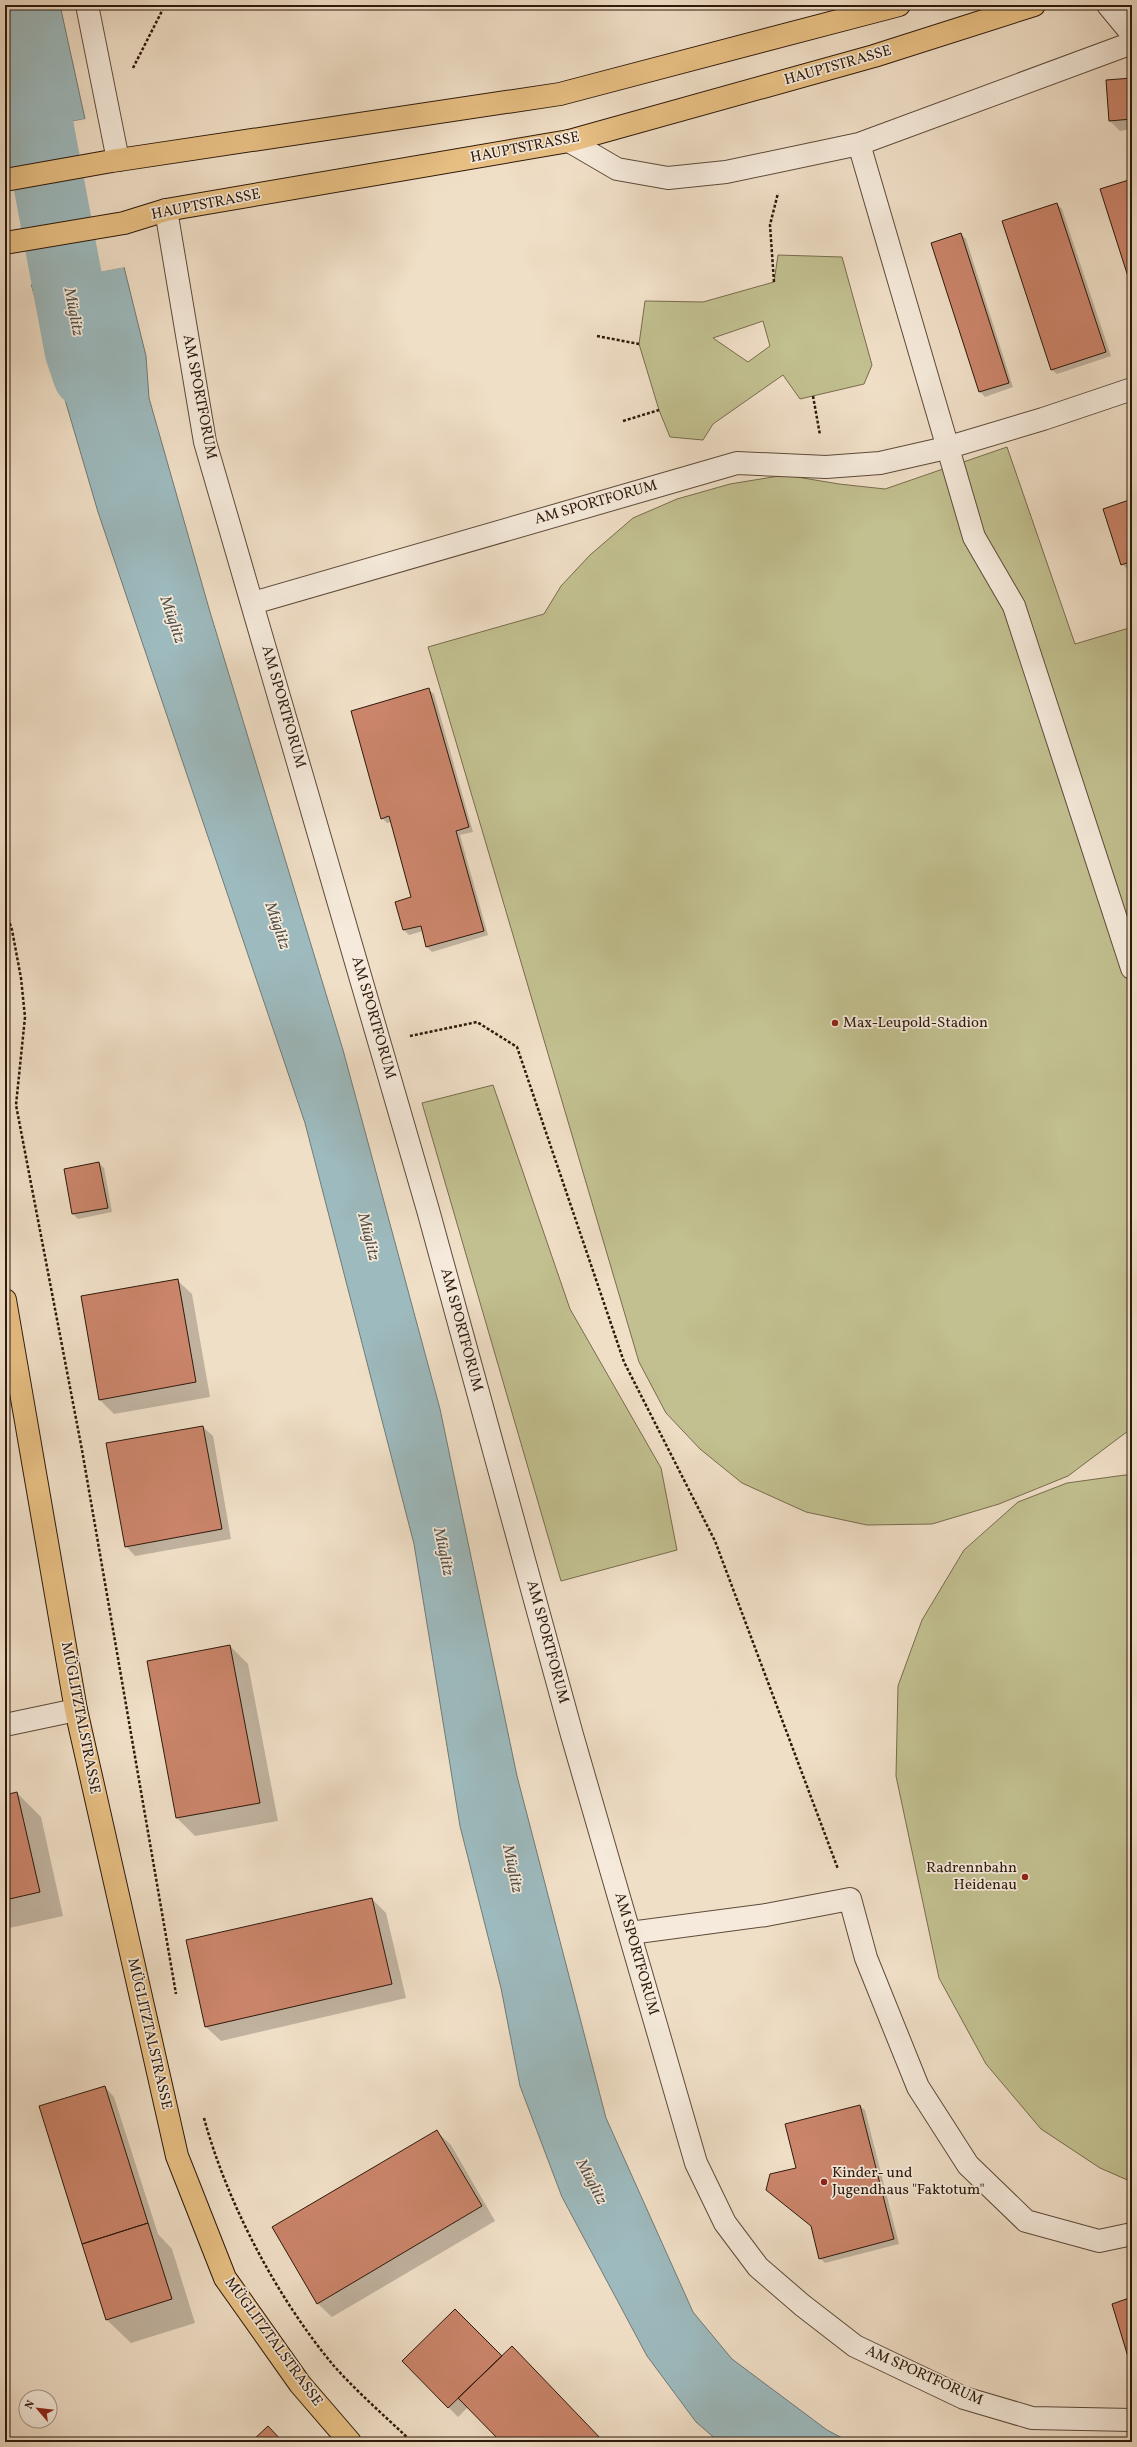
<svg xmlns="http://www.w3.org/2000/svg" width="1137" height="2447" font-family="Vollkorn,serif">
  <rect width="100%" height="100%" fill="#f0dfc7"/>
  <filter id="stains"><feTurbulence type="fractalNoise" baseFrequency=".005" numOctaves="4"/><feColorMatrix values="0 0 0 0 .2 0 0 0 0 .09 0 0 0 0 .02 0 0 0 .5 -.17"/></filter>
  <radialGradient id="worn" r=".72"><stop offset=".6" stop-color="#630" stop-opacity="0"/><stop offset="1" stop-color="#630" stop-opacity=".3"/></radialGradient>
  <path fill="#c2c090" stroke="#786c4e" fill-rule="evenodd" d="M778,255l64,2 30,108 -8,19 -64,15 -17,-24 -70,49 -10,16 -33,-3 -11,-27 -20,-66 6,-43 58,1 71,-20zM763,321l7,25 -22,16 -35,-24z
    M1007,447l68,197 54,-16 3,9v791l-64,48 -69,28 -67,20 -65,1 -61,-13 -64,-29 -42,-34 -34,-36 -27,-51 -211,-715 116,-33 17,-28 29,-31 43,-37 44,-19 53,-15 55,-9 54,9 46,5z
    M493,1085l77,224 91,159 16,82 -116,31 -139,-478z
    M1125,1475l7,1v706l-32,-14 -59,-39 -55,-65 -47,-86 -43,-202 2,-90 24,-66 42,-70 54,-48 49,-19z"/>
  <path fill="#9dbabe" stroke="#707a76" d="M5,5h55l25,114 -80,15z
    M124,267l22,89 3,42 61,214 133,438 97,359 77,367 89,342 87,194 39,47 95,71 23,12h-131l-23,-20 -49,-66 -85,-159 -42,-111 -19,-98 -41,-162 -46,-282 -109,-421 -207,-611 -67,-228z"/>
  <path fill="#f0dfc7" d="M85,119h2l-1,2 -81,15v-2z
    M124,265l2,2 -97,18 2,-3z"/>
  <path fill="#0003" d="M1132,79v50l-12,2 -10,-10z
    M1057,204l5,5 49,147 -54,18 -5,-4 -49,-148z
    M961,234l5,5 47,148 -28,10 -5,-5 -48,-149z
    M1132,500v67l-5,2 -5,-5z
    M429,690l5,4 39,138 -13,3 28,100 -56,17 -5,-5 -4,-16 -14,4 -5,-5 -8,-27 17,-5 -22,-76 -4,1 -5,-5z
    M99,1163l5,5 8,44 -34,7 -5,-5z
    M177,1280l15,14 18,103 -96,17 -14,-14z
    M203,1427l10,9 18,103 -96,17 -9,-10z
    M230,1646l18,18 30,157 -83,15 -18,-18 -28,-156z
    M17,1793l24,24 22,99 -58,13v-133z
    M372,1899l14,14 20,85 -185,43 -15,-14z
    M105,2087l9,10 44,137 14,15 23,74 -64,20 -25,-24z
    M860,2106l5,4 34,134 -74,19 -5,-5 -23,-89z
    M436,2131l15,14 44,76 -163,96 -15,-14z
    M502,2358l101,84h-101l-34,-35 -10,10 -55,-56z"/>
  <g fill="none" stroke-linecap="round" stroke-linejoin="round">
    <path stroke="#9dbabe" stroke-width="71" d="M12,5l21,94 47,251 8,24"/>
  </g>
  <path fill="#cb856b" stroke="#2d190b" d="M1132,78v41l-23,2 -3,-41z
    M1132,179v110l-32,-100z
    M1057,203l49,149 -55,18 -49,-149z
    M961,233l48,150 -30,9 -48,-149z
    M1132,499v62l-11,4 -18,-56z
    M429,688l40,139 -13,4 28,100 -58,16 -5,-21 -18,4 -8,-28 16,-5 -22,-81 -8,3 -30,-108z
    M99,1162l9,46 -36,6 -8,-45z
    M178,1279l18,103 -97,18 -18,-104z
    M203,1426l19,103 -97,18 -19,-104z
    M230,1645l30,158 -84,15 -29,-157z
    M17,1792l23,100 -35,8v-105z
    M372,1898l20,86 -187,43 -19,-87z
    M105,2086l43,137 -66,21 -43,-138z
    M860,2105l34,134 -75,20 -8,-33 -45,-36 4,-16 26,-6 -11,-44z
    M437,2130l45,76 -165,98 -45,-77z
    M148,2223l24,76 -66,21 -24,-76z
    M1132,2297v73l-20,-66z
    M455,2309l47,47 -54,52 -46,-47z
    M512,2346l92,96h-103l-43,-44z
    M268,2426l15,16h-32z"/>
  <g fill="none" stroke-linecap="round" stroke-linejoin="round">
    <defs>
      <path id="minor" d="M87,5l31,155
        M1108,5l24,29
        M569,141l48,28 51,9 58,-6 133,-28 273,-101
        M859,144l115,393 40,69 118,362
        M166,210l39,232 223,768 144,525 124,428 29,60 33,44 44,38 53,41 109,52 68,20 100,2
        M253,603l484,-140 89,4 54,-4 66,-15 97,-29 89,-30
        M5,1725l71,-15
        M630,1933l136,-18 84,-16 16,59 52,129 50,78 58,56 73,20 33,-7"/>
      <path id="major" d="M5,180l107,-19 448,-67 339,-89
        M5,243l119,-20 42,-13 403,-69 305,-85 160,-51
        M5,1300l71,410 101,446 48,122 75,106 50,58"/>
    </defs>
    <use href="#minor" stroke="#5e4a3a" stroke-width="24"/>
    <use href="#major" stroke="#2d190b" stroke-width="24"/>
    <path stroke="#2d190b" stroke-width="2.5" stroke-dasharray="3 2" stroke-linecap="butt" d="M133,68l32,-63
      M774,282l-4,-57 8,-32
      M597,336l42,8
      M813,396l7,39
      M623,421l36,-11
      M5,909l7,21 9,48 4,39 -9,88 66,345 94,544
      M410,1036l67,-14 40,25 107,315 91,179 123,328
      M204,2118c23,85 73,180 130,248 24,27 52,51 78,76"/>
    <use href="#minor" stroke="#f5eadb" stroke-width="22"/>
    <use href="#major" stroke="#e8c084" stroke-width="22"/>
  </g>
  <g fill="#8f2418" stroke="#f5eadb" stroke-width="1.5">
    <circle cx="835" cy="1023" r="4"/>
    <circle cx="1025" cy="1877" r="4"/>
    <circle cx="824" cy="2182" r="4"/>
  </g>
  <g text-anchor="middle" dominant-baseline="central" stroke-width="3.5" stroke-linejoin="round" paint-order="stroke">
    <g font-size="15" fill="#2d190b" stroke="#f5eadb">
      <text transform="translate(838 66) rotate(-16)">HAUPTSTRASSE</text>
      <text transform="translate(525 148) rotate(-11)">HAUPTSTRASSE</text>
      <text transform="translate(206 205) rotate(-11)">HAUPTSTRASSE</text>
      <text transform="translate(199 397) rotate(79)">AM SPORTFORUM</text>
      <text transform="translate(596 503) rotate(-16)">AM SPORTFORUM</text>
      <text transform="translate(283 707) rotate(74)">AM SPORTFORUM</text>
      <text transform="translate(373 1018) rotate(74)">AM SPORTFORUM</text>
      <text transform="translate(461 1330) rotate(75)">AM SPORTFORUM</text>
      <text transform="translate(547 1642) rotate(75)">AM SPORTFORUM</text>
      <text transform="translate(80 1718) rotate(79)">MÜGLITZTALSTRASSE</text>
      <text transform="translate(636 1954) rotate(74)">AM SPORTFORUM</text>
      <text transform="translate(149 2034) rotate(77)">MÜGLITZTALSTRASSE</text>
      <text transform="translate(273 2342) rotate(54)">MÜGLITZTALSTRASSE</text>
      <text transform="translate(924 2376) rotate(24)">AM SPORTFORUM</text>
    </g>
    <g font-size="15" fill="#2d190b" stroke="#f5eadb" text-anchor="start">
      <text x="843" y="1023">Max-Leupold-Stadion</text>
      <text x="1017" y="1868" text-anchor="end">Radrennbahn<tspan x="1017" dy="17">Heidenau</tspan></text>
      <text x="832" y="2173">Kinder- und<tspan x="832" dy="17">Jugendhaus "Faktotum"</tspan></text>
    </g>
    <g font-size="16" font-style="italic" fill="#54514a" stroke="#f5eadb">
      <text transform="translate(73 312) rotate(79)">Müglitz</text>
      <text transform="translate(172 620) rotate(71)">Müglitz</text>
      <text transform="translate(277 926) rotate(71)">Müglitz</text>
      <text transform="translate(368 1237) rotate(76)">Müglitz</text>
      <text transform="translate(443 1552) rotate(78)">Müglitz</text>
      <text transform="translate(512 1869) rotate(78)">Müglitz</text>
      <text transform="translate(591 2182) rotate(62)">Müglitz</text>
    </g>
  </g>
  <rect width="1137" height="2447" fill="none" stroke="#f0dfc7" stroke-width="20"/>
  <rect x="6" y="6" width="1125" height="2435" fill="none" stroke="#2d190b" stroke-width="2"/>
  <rect x="10" y="10" width="1117" height="2427" fill="none" stroke="#2d190b"/>
  <g transform="translate(38 2409) rotate(298)"><circle r="19" fill="#f5eadb" stroke="#a59688"/>
  <path d="M0-3L7 15L0 10L-7 15Z" fill="#8f2418"/>
  <text y="-6" font-size="11" font-weight="bold" text-anchor="middle" fill="#2d190b">N</text>
  </g>
  <rect width="100%" height="100%" filter="url(#stains)"/>
  <rect width="100%" height="100%" fill="url(#worn)"/>
</svg>
